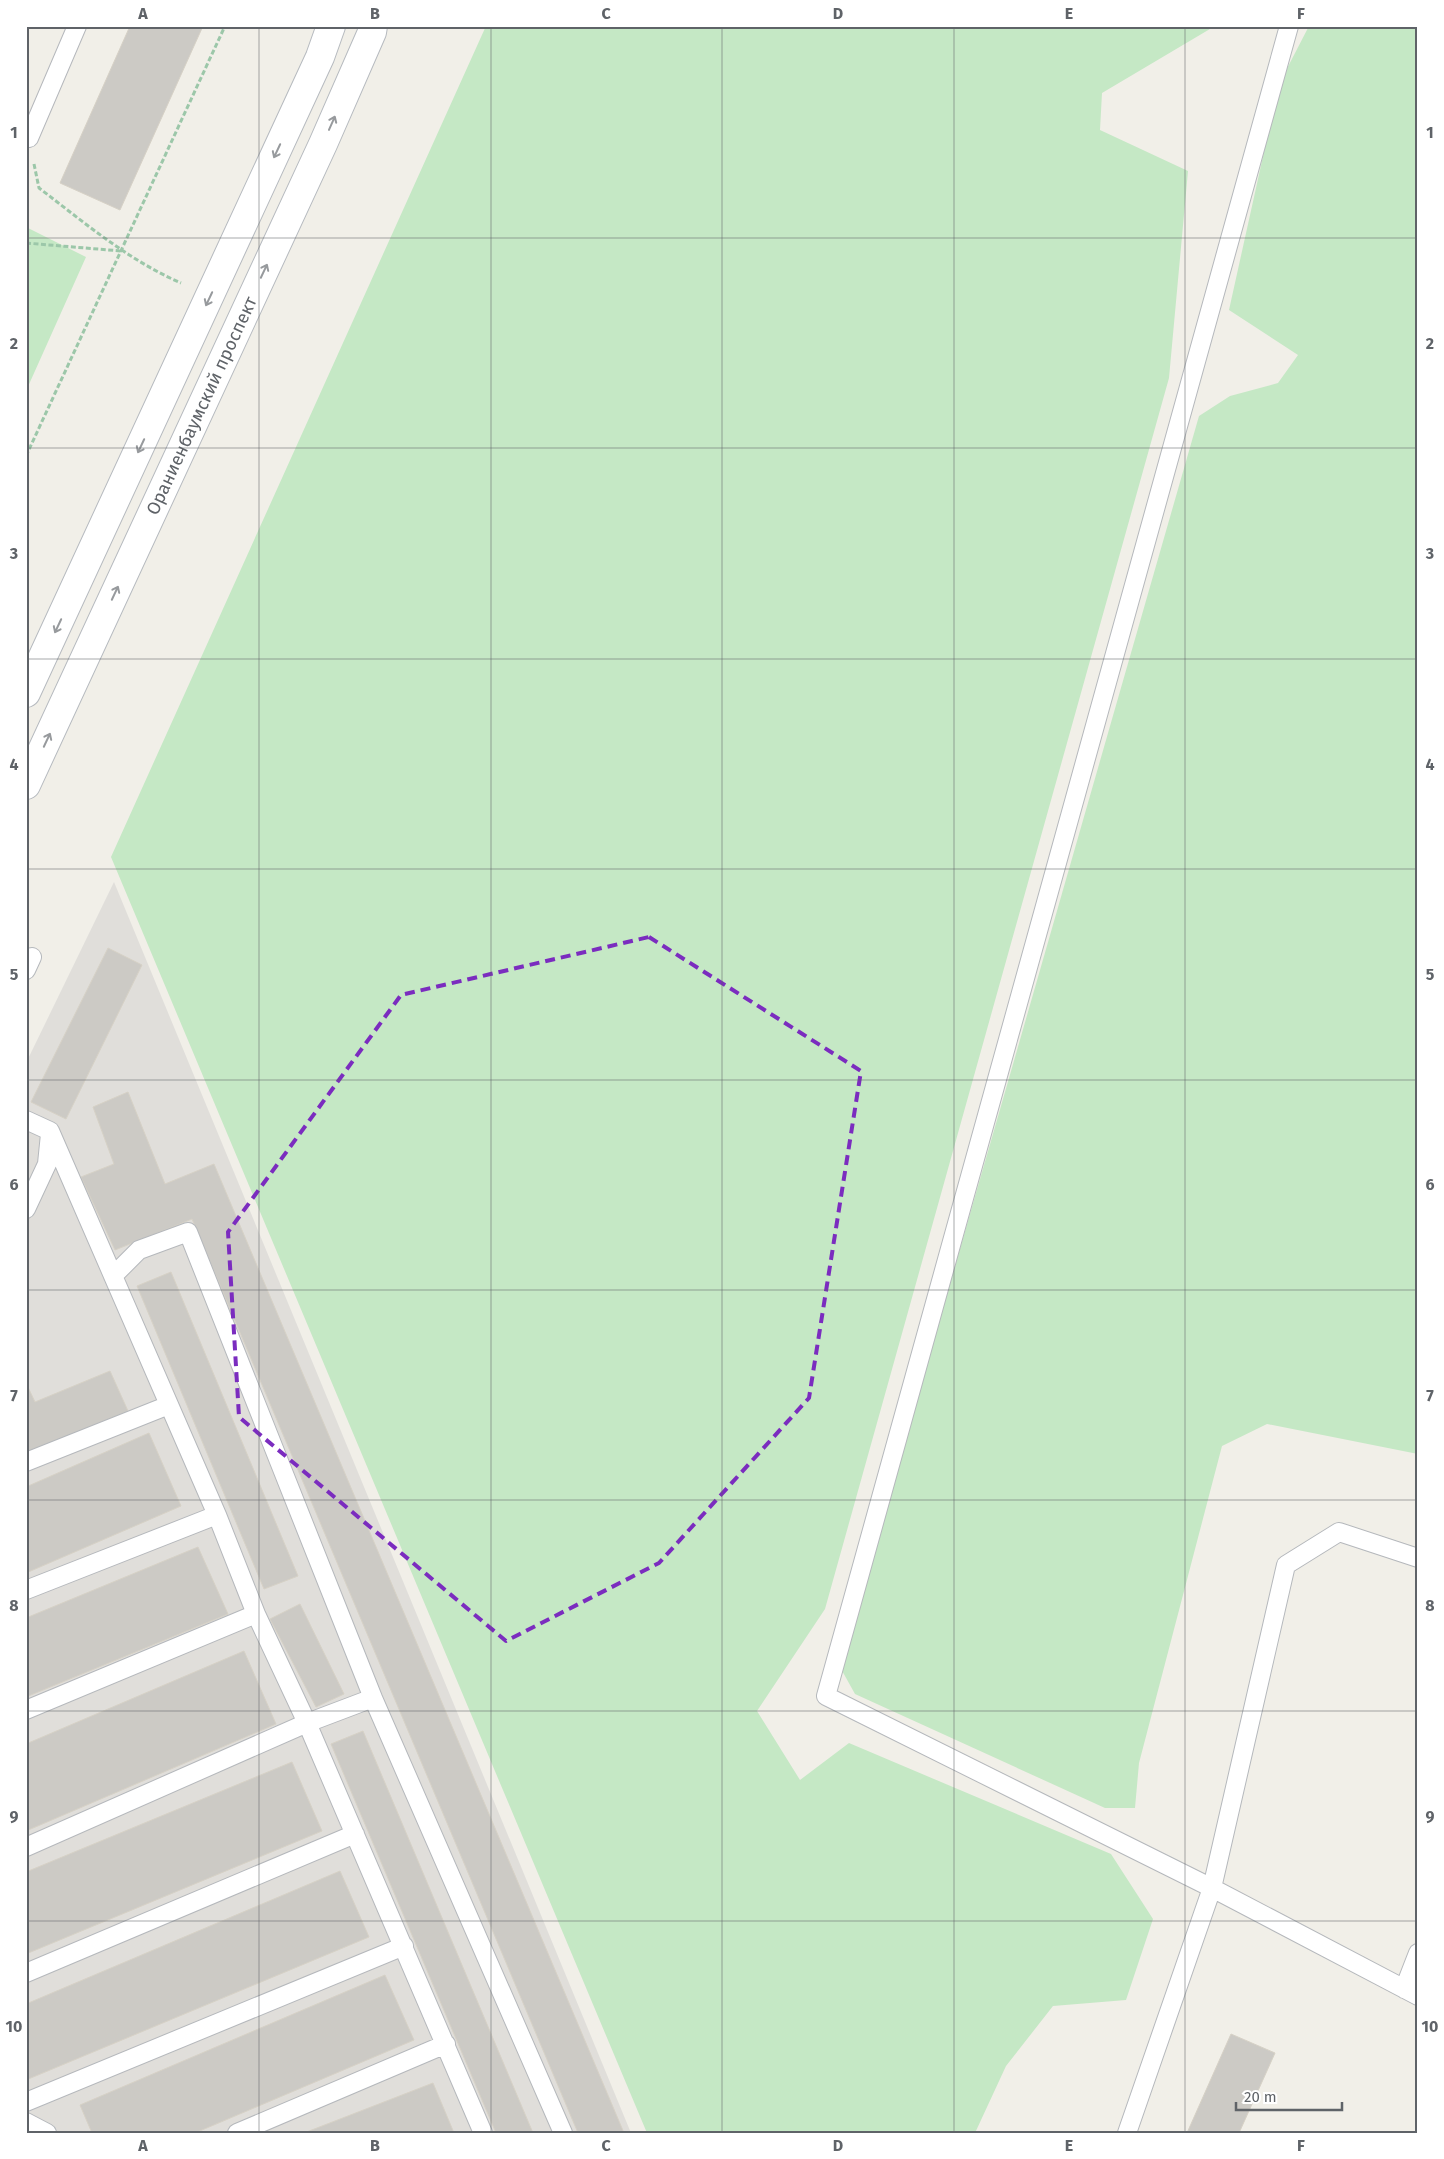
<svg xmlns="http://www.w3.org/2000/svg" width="1444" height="2159" font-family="'Fira Sans',sans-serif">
  <rect width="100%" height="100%" fill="#f1efe8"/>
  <path fill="#e0deda" d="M114,882l517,1251h-605v-1070z"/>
  <path fill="#c5e8c5" d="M486,26h729l-113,67 -2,37 88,41 -19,207 -344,1231 -68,102 43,69 49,-37 262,111 42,65 -27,81 -73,6 -47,60 -31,67h-328l-536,-1276z
    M1309,26h109v1428l-151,-30 -45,22 -83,317 -4,45h-30l-250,-114 -15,-27 359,-1251 31,-20 48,-13 20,-28 -69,-45 50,-226z
    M26,227l60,30 -60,134z"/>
  <path fill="#cccac5" stroke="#d6d1c6" d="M130,26h73l-83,184 -60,-27z
    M108,948l34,17 -76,154 -35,-17z
    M128,1092l37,92 49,-20 410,969h-46l-386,-914 -77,31 -34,-73 33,-13 -21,-57z
    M171,1272l127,304 -34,13 -127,-303z
    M110,1371l18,40 -102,43v-71l9,19z
    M149,1433l32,73 -155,67v-86z
    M198,1547l30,67 -202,83v-79z
    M300,1604l44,90 -28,13 -46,-88z
    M244,1651l32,73 -250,107v-87z
    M363,1731l170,402h-37l-165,-389z
    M292,1762l30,69 -296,123v-82z
    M340,1871l29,66 -343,143v-76z
    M385,1975l29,65 -219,93h-79l-1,-2 -4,2h-19l-12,-28z
    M1231,2034l44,19 -36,80h-52z
    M433,2083l21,50h-150z"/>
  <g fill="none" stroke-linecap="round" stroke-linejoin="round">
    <defs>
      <path id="lane" d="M1289,26l-463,1670 386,192 206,108
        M26,136l3,2 48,-112
        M26,970l6,-13
        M26,1120l24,11 167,384 39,99 51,109 176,410
        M26,1209l21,-45 3,-30
        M113,1276l26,-26 49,-18 185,466 190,435
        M26,1462l143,-57
        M26,1590l191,-75
        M26,1710l230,-96
        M26,1847l281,-124 66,-25
        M26,1973l329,-139
        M1404,1989l14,-36
        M26,2102l378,-156
        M26,2122l21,11
        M237,2133l209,-89
        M1127,2133l85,-245 74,-323 53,-33 79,26"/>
      <g id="secondary">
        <path d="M26,693l294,-636 11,-31"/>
        <path id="s1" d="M26,785l297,-641 49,-112 1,-6"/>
      </g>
    </defs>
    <use href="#lane" stroke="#b5b8bc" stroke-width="20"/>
    <use href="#secondary" stroke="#b6babf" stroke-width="30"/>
    <path stroke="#9cc7a9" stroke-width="3" stroke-dasharray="5 2.5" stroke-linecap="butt" d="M34,164l5,24c46,35 89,72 142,95
      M26,243l95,8
      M26,456l199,-430"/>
    <use href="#lane" stroke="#fff" stroke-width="18"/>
    <use href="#secondary" stroke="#fff" stroke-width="28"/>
  </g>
  <defs><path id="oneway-shaft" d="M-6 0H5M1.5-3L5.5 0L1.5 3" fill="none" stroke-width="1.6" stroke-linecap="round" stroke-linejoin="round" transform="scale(1.25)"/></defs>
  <g stroke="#979a9d">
    <use href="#oneway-shaft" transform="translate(332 123) rotate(-66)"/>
    <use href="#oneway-shaft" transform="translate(277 151) rotate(115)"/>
    <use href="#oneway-shaft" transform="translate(264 271) rotate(-65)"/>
    <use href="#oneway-shaft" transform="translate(209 299) rotate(115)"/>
    <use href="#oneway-shaft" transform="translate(141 446) rotate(115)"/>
    <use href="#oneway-shaft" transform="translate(115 593) rotate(-65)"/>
    <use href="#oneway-shaft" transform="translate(58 626) rotate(115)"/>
    <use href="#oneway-shaft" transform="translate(47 740) rotate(-65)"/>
  </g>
  <path fill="none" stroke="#7b2cbf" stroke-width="4" stroke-dasharray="10 6" stroke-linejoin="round" d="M649,937l212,134 -52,327 -150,165 -153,78 -267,-224 -11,-185 173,-237z"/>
  <path fill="none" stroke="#5f6368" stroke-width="1" stroke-opacity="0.55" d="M259,26v2107M491,26v2107M722,26v2107M954,26v2107M1185,26v2107M26,238h1392M26,448h1392M26,659h1392M26,869h1392M26,1080h1392M26,1290h1392M26,1500h1392M26,1711h1392M26,1921h1392"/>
  <g text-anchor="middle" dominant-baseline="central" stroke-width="4" stroke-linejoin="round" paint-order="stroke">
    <g font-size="18" fill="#5f6368" stroke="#fff">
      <text stroke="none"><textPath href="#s1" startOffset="418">Ораниенбаумский проспект</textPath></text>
    </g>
  </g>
  <rect width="1444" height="2159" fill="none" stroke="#ffffff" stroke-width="55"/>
  <path d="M1236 2102v8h106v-8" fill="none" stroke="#5f6368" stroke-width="2.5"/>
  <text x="1244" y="2102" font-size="15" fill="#5f6368" stroke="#ffffff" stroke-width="4" paint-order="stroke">20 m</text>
  <rect x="28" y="28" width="1388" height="2104" fill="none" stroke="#5f6368" stroke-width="2"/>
  <g font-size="16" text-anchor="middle" font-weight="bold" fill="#5f6368">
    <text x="143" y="19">A</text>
    <text x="375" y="19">B</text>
    <text x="606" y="19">C</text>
    <text x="838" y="19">D</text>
    <text x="1069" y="19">E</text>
    <text x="1301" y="19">F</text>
    <text x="14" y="138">1</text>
    <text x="1430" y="138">1</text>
    <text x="14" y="349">2</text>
    <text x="1430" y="349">2</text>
    <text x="14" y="559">3</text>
    <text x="1430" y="559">3</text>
    <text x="14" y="770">4</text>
    <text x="1430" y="770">4</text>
    <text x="14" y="980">5</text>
    <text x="1430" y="980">5</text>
    <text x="14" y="1190">6</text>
    <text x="1430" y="1190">6</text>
    <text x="14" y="1401">7</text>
    <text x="1430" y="1401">7</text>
    <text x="14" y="1611">8</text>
    <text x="1430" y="1611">8</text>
    <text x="14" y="1822">9</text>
    <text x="1430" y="1822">9</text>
    <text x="14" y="2032">10</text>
    <text x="1430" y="2032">10</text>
    <text x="143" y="2151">A</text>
    <text x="375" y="2151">B</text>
    <text x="606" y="2151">C</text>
    <text x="838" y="2151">D</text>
    <text x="1069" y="2151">E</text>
    <text x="1301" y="2151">F</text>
  </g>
</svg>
